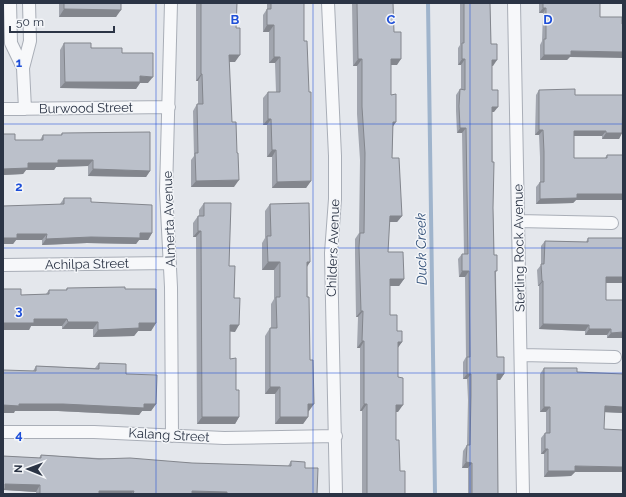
<svg xmlns="http://www.w3.org/2000/svg" width="626" height="497" font-family="Raleway,sans-serif">
  <rect width="100%" height="100%" fill="#e4e7ec"/>
  <g fill="none" stroke-linecap="round" stroke-linejoin="round">
    <path stroke="#9fb4cc" stroke-width="4" d="M428,3l7,491"/>
    <defs>
      <path id="minor" d="M10,3l1,40 12,25
        M171,3l-5,188 5,96 1,149
        M328,3l7,153v43l-4,54 5,241
        M514,3l9,491
        M3,109l166,-2
        M25,109l-2,-41 7,-27 -1,-38
        M518,221l94,2
        M3,265l167,-2
        M521,355l94,2
        M3,432h91l130,6 112,-2"/>
    </defs>
    <use href="#minor" stroke="#a9aeb7" stroke-width="14"/>
    <use href="#minor" stroke="#f7f8fa" stroke-width="12"/>
  </g>
  <path fill="#a1a5ae" d="M59,3h89l-1,1h-26l-5,13h-57z
    M196,3h41l-2,59h-6l5,125h-43v-27l3,-4 -1,-45 4,-7h1v-23h-2z
    M267,3h37v38l7,140 -5,7h-34v-31h-5v-32h-4v-27l5,-6h8l-1,-29h-6v-31h-6v-17l4,-6z
    M352,3h41l1,29 3,33h-6v30l2,32 -1,31 10,58 -5,6h-8l-1,30 16,27 -5,7h-9v29l12,27 -4,5v65h-2v28l4,31 5,23h-43v-83h-2v-63h-3l1,-31h-2l-1,-63v-15l4,-6 1,-73 -3,-46v-48h-4z
    M460,3h30l1,41 2,22h-1v24l2,22h-2l1,96 1,47 2,18 1,84 7,17 -4,6h-3l1,114h-30v-26h-6l1,-17 4,-6 1,-45 -1,-21h-4v-17l3,-5 -1,-80h-6l-1,-18 4,-5h2l-2,-121h-5l-1,-22v-16l4,-6h1v-24h-3v-17l2,-3z
    M539,3h61l-33,57h-27v-15l2,-4 1,-28h-4z
    M64,43l58,10 26,30h-8l-4,6 -76,-1v-38z
    M539,90l36,5h48v36h-1v2l-3,6h-17v-3h-28v22h31l2,-3h16l-47,45 -3,3 -37,1v-17l4,-5v-25l-1,-22h-4l1,-40z
    M62,133l88,38 -4,6 -58,-1v-10l-32,1 -2,3h-28l-3,4 -20,1v-41l12,6h25l3,-5h18z
    M64,198l27,4 61,31 -4,7h-9l-3,4 -49,-1 -45,2v-5h-26l-3,4h-10l57,-40z
    M204,203l25,63 5,32 1,34 -5,-1v28l6,31 3,27 -4,7h-38l-1,-187h-3v-14l5,-7h1v-6z
    M270,204l40,58 -3,5 2,144 -1,6 -5,7h-28v-30h-10v-58l5,-8h1v-24l3,-5v-29h-12v-27l3,-5v-27z
    M588,238l18,45v17l17,38h-16v-3h-22v-4l-46,-2v-43h-1l-1,-16 4,-5v-19l4,-5 41,1z
    M67,288l58,1 31,34 -5,8h-13l-4,5 -41,1v-8h-31v-3h-31l-2,4h-26v-41l18,6 25,-1 3,-4h17z
    M99,363l27,11 30,30 -5,7h-9l-3,4 -81,-4h-43l-1,2 19,-42 3,-5 59,2z
    M544,368l33,4 46,41 -18,-1 -30,60 -4,4 -27,1v-23h-3v-16l4,-5h1v-21h-6v-38z
    M41,455l151,8 96,3 3,-5 14,7 12,26h-281v-2l-32,-2 -1,1v-35l36,2z"/>
  <path fill="#83868d" d="M117,3h31l-1,1h-31z
    M543,8h3l-3,5h-4z
    M64,9l57,1 -5,7h-57z
    M267,25h7l-5,7h-6z
    M571,51l52,1v6l-53,-1 -3,3h-27l4,-5z
    M229,55h11l-5,7h-10z
    M274,57h6l-5,6h-6z
    M358,59h4l-5,7h-4z
    M391,59h10l-4,6h-11z
    M462,59h3l-4,6h-3z
    M492,60h5l-4,6 -5,-1z
    M201,74h1l-4,7h-2z
    M140,76l13,1 -5,6h-8l-4,6 -76,-1 5,-6z
    M492,107h6l-4,5h-6z
    M268,119h3l-4,6h-4z
    M393,122h3l-4,6z
    M460,128h6l-4,5h-5z
    M539,130h4l-4,5h-4z
    M574,131h32l-4,5h-32z
    M606,133h16l-3,6h-17z
    M272,150h4l-4,7h-5z
    M58,160h35l-5,6 -32,1 -2,3h-28l-3,4 -20,1v-6l25,-6z
    M93,169l57,2 -4,6 -58,-1z
    M239,180l-5,7h-43l5,-6z
    M311,181l-5,7h-34l5,-6z
    M577,194h46v6h-47l-3,3 -37,1 4,-5z
    M390,216h12l-5,6h-12z
    M198,231h3l-5,6h-3z
    M140,233h12l-4,7h-9l-3,4 -49,-1 -45,2 4,-6z
    M17,234h30l-5,6h-26l-3,4h-10v-6z
    M268,262h12l-6,8h-12z
    M307,262h3l-5,7z
    M462,271h7l-4,6h-6z
    M606,277h17v6h-21z
    M390,279h14l-5,7h-14z
    M542,281h1l-4,5h-1z
    M361,311h2l-5,6h-2z
    M34,319h33l-5,7h-31l-2,4h-26v-7z
    M68,322h30l-5,7h-31z
    M139,323h17l-5,8h-13l-4,5 -41,1 5,-7z
    M543,324l46,1 -4,6 -46,-2z
    M230,325h9l-4,7 -10,-1z
    M589,329h22l-4,6h-22z
    M623,332v6h-16l4,-5z
    M362,341h2l-4,7h-3z
    M398,342h4l-5,7z
    M467,374h4l-4,5h-4z
    M497,374h7l-4,6h-7z
    M270,387h10l-5,7h-10z
    M19,404h137l-5,7h-9l-3,4 -81,-4h-43l-1,2h-11v-8z
    M308,404h6l-5,7h-6z
    M364,404h3l-5,7h-2z
    M396,405h7l-5,7h-7z
    M605,406l18,1v6l-22,-1z
    M544,407h6l-4,5h-6z
    M202,417h37l-4,7h-38z
    M280,417h28l-5,7h-28z
    M545,449h3l-4,5h-3z
    M466,462l6,1 -4,5h-6z
    M575,466l48,1v5h-48l-4,4 -27,1 4,-6z
    M5,484l35,1 -4,7 -32,-2 -1,1v-5z
    M99,491h35l-3,3h-34z
    M192,491l35,1 -1,2h-37z"/>
  <path fill="#bbc0ca" stroke="#83868d" d="M64,3h57v7l-57,-1z
    M201,3h36l-1,25h4v27h-11l3,67h4l1,31h1l1,27 -43,1 -1,-28h3l-1,-49h6l-1,-30h-1z
    M271,3h33v38h3l2,51h2v89l-34,1 -1,-32h-4l-1,-31h-3v-27h12v-35h-6v-32h-7v-16h4z
    M357,3h36l1,29h7v27h-10v36l5,-1v28h-3l-1,36h7l3,58h-12l-2,36h15l1,27h-14v36h7v16h5v11h-4v35l5,1v27h-7v35h3l1,31h5v23h-38v-90h-3v-63h-2l1,-30h-2l-2,-64 1,-14h4l1,-80 -3,-46v-48h-4z
    M464,3h26l1,41h6v16h-5v30h6v17h-6v55h2l-1,46 1,47h3v16h-2l2,86h7v17h-7l1,120h-26v-31l-6,-1 1,-17h3l1,-50v-21h-4v-17h3l-1,-86h-7v-17h6l-2,-126h-6l-1,-22 1,-17 5,1v-31h-3v-16h2z
    M543,3h57v14h22v7h1v28l-52,-1v4h-27v-16h2v-31h-3z
    M64,43h27v5h31v5h31v24l-13,-1v6h-75z
    M575,89v6h48l-1,38h-16v-2h-32v27h33v-3h16v39h-46v4l-37,1v-17h4v-30l-1,-22h-4v-40z
    M150,132v39l-57,-2v-9h-35v3h-30v5l-25,1v-35h12v6h28v-5h19v-2z
    M64,198h27v4l61,3v28h-12v5l-49,-1 -45,2 1,-5h-30v4h-14v-32l61,-2z
    M204,203h27l-2,63h6l-1,32h6l-1,27h-9v34l6,-1v32h3v27h-37l-1,-186h-3v-15h6z
    M309,203l1,59h-3v35h2l1,63h3l1,44h-6v13h-28v-30h-10v-59h7l-1,-31h4v-35h-12l-1,-26h4l-1,-32z
    M588,238h35v39h-17v23h17v32l-12,1v-4h-22v-4l-46,-1v-43h-1l-1,-17h3l1,-23 43,1z
    M125,287v2h31v34h-17v5l-41,2v-8h-30l-1,-3h-33v4h-31v5v-39h18v6l28,-1v-4h18v-2z
    M99,363l27,1v10l31,1 -1,29h-12v4l-81,-4h-44v2l-16,-1v-35l33,1v-5l63,3z
    M544,368h33v4l46,2v33l-18,-1 -1,23 19,1v37l-48,-1v5h-27v-22h-3v-16h5v-26h-6z
    M41,455l58,4 31,-1 62,5 99,3v-5l14,1v6h13l-1,26h-90v-2l-35,-1v3h-59l1,-3h-35v3h-59v-9l-35,-1v5h-2v-33l38,2z"/>
  <path fill="none" stroke="#1d4ed8" stroke-width="1" stroke-opacity="0.55" d="M156,3v491M313,3v491M470,3v491M3,124h620M3,248h620M3,373h620"/>
  <g text-anchor="middle" dominant-baseline="central" stroke-width="3" stroke-linejoin="round" paint-order="stroke">
    <g font-size="13" fill="#2b3445" stroke="#f4f6f9">
      <text transform="translate(86 108) rotate(-1)">Burwood Street</text>
      <text transform="translate(169 219) rotate(-92)">Almerta Avenue</text>
      <text transform="translate(333 248) rotate(-88)">Childers Avenue</text>
      <text transform="translate(519 248) rotate(-91)">Sterling Rock Avenue</text>
      <text transform="translate(87 264) rotate(-1)">Achilpa Street</text>
      <text transform="translate(169 435) rotate(3)">Kalang Street</text>
    </g>
    <g font-size="14" font-style="italic" fill="#34527a" stroke="#f4f6f9">
      <text transform="translate(421 249) rotate(-91)">Duck Creek</text>
    </g>
  </g>
  <g font-size="13" text-anchor="middle" font-weight="bold" fill="#1d4ed8" stroke="#f4f6f9" stroke-width="3" stroke-linejoin="round" paint-order="stroke">
    <text x="235" y="24">B</text>
    <text x="391" y="24">C</text>
    <text x="548" y="24">D</text>
    <text x="19" y="67">1</text>
    <text x="19" y="191">2</text>
    <text x="19" y="315">3</text>
    <text x="19" y="439">4</text>
  </g>
  <rect width="626" height="497" fill="none" stroke="#2b3445" stroke-width="8"/>
  <g transform="translate(28 469) rotate(271)" stroke="#f4f6f9" stroke-width="3" paint-order="stroke">
  <path d="M0-3L7 15L0 10L-7 15Z" fill="#2b3445"/>
  <text y="-6" font-size="11" font-weight="bold" text-anchor="middle" fill="#2b3445">N</text>
  </g>
  <path d="M10 26v6h104v-6" fill="none" stroke="#2b3445" stroke-width="2"/>
  <text x="16" y="26" font-size="12" fill="#2b3445" stroke="#f4f6f9" stroke-width="3" paint-order="stroke">50 m</text>
</svg>
